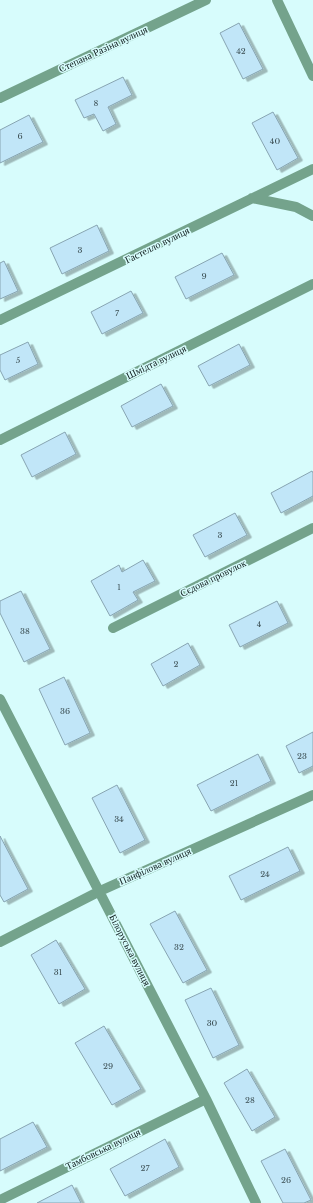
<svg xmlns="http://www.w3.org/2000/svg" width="313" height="1203" font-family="'Libre Baskerville',serif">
  <defs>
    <filter id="shadow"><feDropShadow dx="4.5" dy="2.5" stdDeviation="0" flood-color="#0004"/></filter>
  </defs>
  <rect width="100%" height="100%" fill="#d7fcfc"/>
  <path fill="#c1e6f8" stroke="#87a4b1" filter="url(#shadow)" d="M239,23l24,46 -20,10 -23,-46z
    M123,77l9,18 -24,12 8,17 -13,7 -9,-17 -10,4 -9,-18z
    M273,112l25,46 -21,12 -25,-47z
    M29,115l14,27 -43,21v-33z
    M97,225l12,26 -47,23 -12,-26z
    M222,253l12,22 -48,24 -11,-22z
    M4,261l14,30 -18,8v-36z
    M131,291l12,22 -41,21 -11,-22z
    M28,342l10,22 -33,16 -5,-10v-15z
    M239,344l11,21 -41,21 -11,-20z
    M161,384l12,22 -41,21 -11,-21z
    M65,432l11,22 -44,23 -11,-22z
    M312,471l1,2v23l-32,17 -10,-20z
    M235,513l12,22 -42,22 -12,-22z
    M143,560l12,21 -22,11 5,8 -28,16 -19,-35 28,-16 3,7z
    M21,591l29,58 -26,13 -24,-49v-12z
    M277,601l11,22 -48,24 -11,-22z
    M188,643l12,22 -37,21 -12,-22z
    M64,677l26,56 -25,12 -26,-56z
    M313,732v34l-14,7 -13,-27z
    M258,754l13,27 -60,30 -14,-26z
    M117,785l28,55 -25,13 -28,-55z
    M0,836l28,53 -24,13 -4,-7z
    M288,847l12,24 -59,29 -12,-24z
    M175,911l32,59 -24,13 -33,-59z
    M56,940l29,49 -26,15 -28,-49z
    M211,988l28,57 -26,13 -28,-58z
    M104,1026l37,63 -29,16 -37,-62z
    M247,1069l28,48 -23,14 -28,-48z
    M33,1122l14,25 -47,24v-32z
    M165,1139l14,28 -54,29 -15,-27z
    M285,1149l26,51 -7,3h-21l-22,-42z
    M72,1185l9,18h-44z"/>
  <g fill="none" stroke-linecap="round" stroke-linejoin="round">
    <path stroke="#74a38c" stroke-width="10" d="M277,0l36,76
      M0,98l206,-98
      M252,198l44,9 17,9
      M0,320l313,-151
      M0,440l313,-156
      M113,628l200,-100
      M0,699l206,400 50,104
      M0,942l100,-51 213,-96
      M0,1200l206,-101"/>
  </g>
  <g text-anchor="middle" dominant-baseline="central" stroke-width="3" stroke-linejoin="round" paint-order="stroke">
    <g font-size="8" fill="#3c4f54">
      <text x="241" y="51">42</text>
      <text x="96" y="103">8</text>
      <text x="20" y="136">6</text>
      <text x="275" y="141">40</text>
      <text x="80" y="250">3</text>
      <text x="204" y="276">9</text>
      <text x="117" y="313">7</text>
      <text x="18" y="360">5</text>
      <text x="220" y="535">3</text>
      <text x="119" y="587">1</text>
      <text x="259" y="624">4</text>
      <text x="25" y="631">38</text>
      <text x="176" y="664">2</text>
      <text x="65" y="711">36</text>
      <text x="302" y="756">23</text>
      <text x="234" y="783">21</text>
      <text x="119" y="819">34</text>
      <text x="265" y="874">24</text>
      <text x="179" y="947">32</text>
      <text x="58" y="972">31</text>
      <text x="212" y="1023">30</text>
      <text x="108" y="1066">29</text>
      <text x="250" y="1100">28</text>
      <text x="145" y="1168">27</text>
      <text x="286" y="1180">26</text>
    </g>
    <g font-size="10" fill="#0f1d1d" stroke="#d7fcfc">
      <text transform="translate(103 49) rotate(-25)">Степана Разіна вулиця</text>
      <text transform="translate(157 245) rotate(-26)">Гастелло вулиця</text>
      <text transform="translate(156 362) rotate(-26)">Шмідта вулиця</text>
      <text transform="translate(213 578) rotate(-26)">Сєдова провулок</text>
      <text transform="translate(155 866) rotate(-24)">Панфілова вулиця</text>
      <text transform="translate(130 950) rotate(63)">Білоруська вулиця</text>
      <text transform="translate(103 1149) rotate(-26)">Тамбовська вулиця</text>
    </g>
  </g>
</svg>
